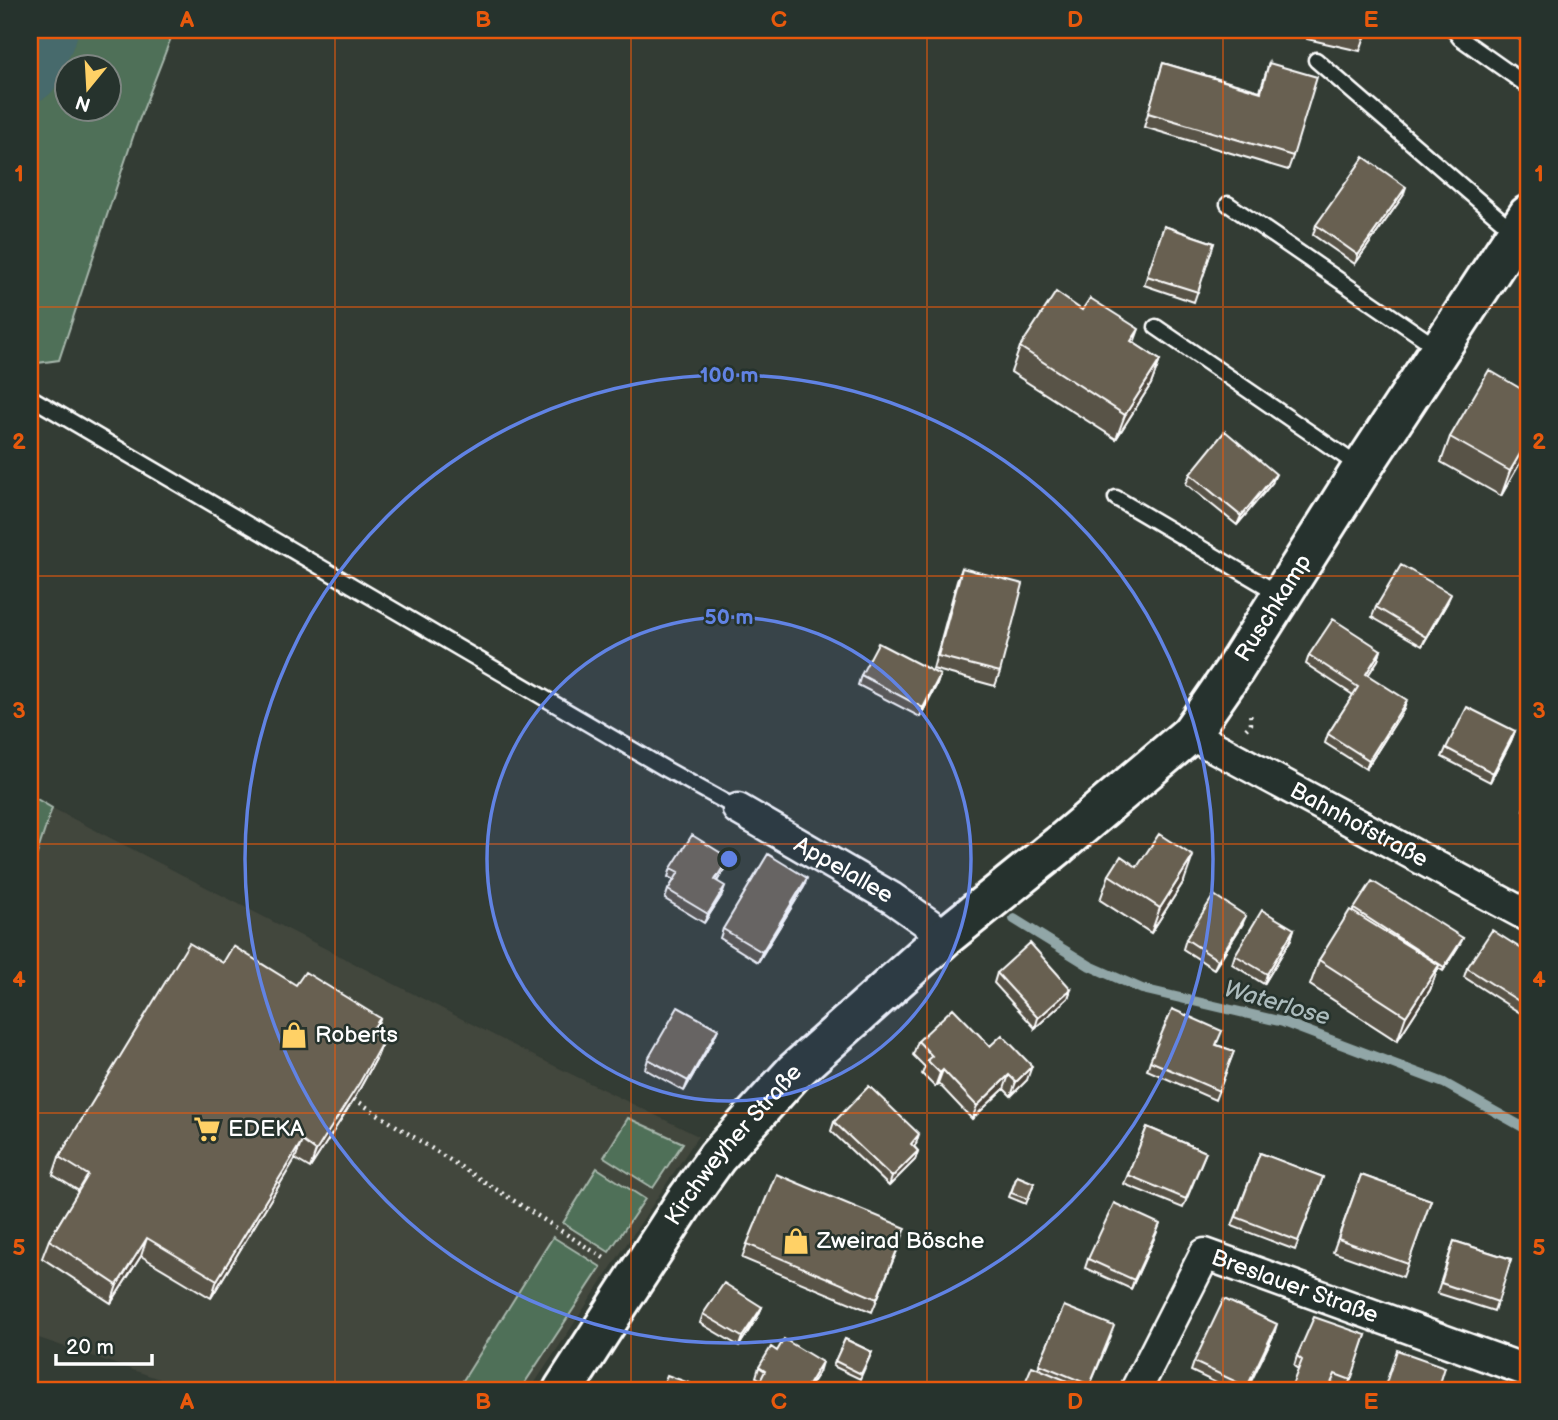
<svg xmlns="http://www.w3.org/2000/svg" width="1558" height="1420" font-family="'Balsamiq Sans',sans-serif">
  <rect width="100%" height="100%" fill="#333c34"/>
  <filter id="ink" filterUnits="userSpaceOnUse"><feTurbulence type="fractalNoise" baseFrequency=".0143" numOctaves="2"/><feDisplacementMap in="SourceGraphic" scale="14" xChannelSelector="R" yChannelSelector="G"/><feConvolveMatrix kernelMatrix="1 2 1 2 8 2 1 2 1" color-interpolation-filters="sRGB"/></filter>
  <g filter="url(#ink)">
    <path fill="#43473d" d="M52,808l480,247 166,81 -168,254h-338l-162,-55v-460z"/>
    <path fill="#4f6f58" stroke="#a7b7ac" stroke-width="2" fill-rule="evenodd" d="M30,30h144l-38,98 -77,232 -29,4zM66,66h42v42h-42z
      M30,795l22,13 -22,67z
      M628,1118l55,25 -30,45 -49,-31z
      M597,1168l48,31 -36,53 -46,-29z
      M553,1237l48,30 -81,123h-63z"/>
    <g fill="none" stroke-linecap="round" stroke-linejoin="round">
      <path stroke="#91a6a7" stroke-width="10" d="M1014,919l76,47 52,23 141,33 161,61 84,47"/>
      <path stroke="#476a6c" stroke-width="58" d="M30,73l19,-43"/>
      <defs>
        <path id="service" d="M1454,30l6,8 68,48
          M1316,60l200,173
          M1228,204l210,144
          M1156,327l204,140
          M30,397l634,371 74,41
          M1116,498l165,97"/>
        <g id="minor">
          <path id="s1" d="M1190,734l338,182"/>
          <path id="s2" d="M738,809l154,89 54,38"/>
          <path id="s3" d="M1136,1390l69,-136 323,117"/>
        </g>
        <g id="secondary">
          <path id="s4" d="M563,1390l121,-187 33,-46 77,-85 152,-136 113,-91 131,-111 43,-62 129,-204 166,-253"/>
        </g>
      </defs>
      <use href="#service" stroke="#fff" stroke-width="19"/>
      <use href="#minor" stroke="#fff" stroke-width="35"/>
      <use href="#secondary" stroke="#fff" stroke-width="44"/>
      <path stroke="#fff" stroke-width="4.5" stroke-dasharray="2 5" stroke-linecap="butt" d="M1246,729l5,-5 -1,-12
        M354,1099l253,161"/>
      <use href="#service" stroke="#26332d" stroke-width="14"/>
      <use href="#minor" stroke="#26332d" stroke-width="30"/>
      <use href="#secondary" stroke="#26332d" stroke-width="38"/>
    </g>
    <path fill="#595346" stroke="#fff" stroke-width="2" d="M1309,30h58l-7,21 -53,-12z
      M1505,30h23v15z
      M1163,63l97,28 9,-28 24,93 -5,14 -144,-43z
      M1403,196l-48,68 -42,-29 3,-10z
      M1164,226l50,17 -20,59 -50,-17z
      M1134,343l26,17 -9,24 -35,55 -105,-67 9,-25z
      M1528,393v56l-27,47 -60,-34 9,-25z
      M1190,474l82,9 -35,42 -51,-41z
      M962,568l38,104 -5,14 -62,-17 24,-88z
      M1447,603l-25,43 -50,-29 4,-10z
      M1381,650l-3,10 -10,15 36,34 -38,60 -41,-26 3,-9 25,-39 -47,-31 3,-9z
      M861,675h79l-3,9 -17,33 -62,-32z
      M1515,731l-4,10 -21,41 -48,-25 4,-9z
      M1528,796v17l-5,-3z
      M729,858l-3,9 -9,14 5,14 -18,28 -39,-24 3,-9 6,-10 -6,-3 3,-9z
      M1137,867l47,14 -33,52 -51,-33 9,-25z
      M804,887l-46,75 -38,-24 3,-9z
      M1354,909l109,29 -2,4 -18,29 -5,-3 -8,22 -33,51 -87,-56 9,-25z
      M1242,925l-28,44 -31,-20 3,-10z
      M1294,929l-3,10 -27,45 -32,-20 3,-9z
      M1528,953v65l-64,-41 3,-9z
      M997,973l74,16 -3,9 -33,30 -41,-45z
      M296,985l84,33 -6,16 10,5 -7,18 -23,42 -44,69 -15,-9 -84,139 -70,-42 -30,47 -69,-45 7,-18 30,-49 -26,-16 6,-18z
      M718,1029l-4,9 -30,53 -39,-22 3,-10z
      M918,1041l72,5 37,34 -16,16 -7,-7 -32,30 -34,-36 -3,4 -13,-13 3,-7 -12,-12z
      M1217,1045l17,6 -19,49 -68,-30 3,-9z
      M834,1122l82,22 -2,2 4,5 -3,9 -26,26 -58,-55z
      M1147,1127l59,25 -23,56 -59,-24z
      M1260,1153l63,24 -28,73 -63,-24z
      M1361,1175l70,25 -28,77 -70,-25z
      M1017,1176l17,7 -8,21 -17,-7z
      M1156,1234l-25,55 -46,-21 3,-9z
      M901,1241l-29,71 -130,-54 5,-14z
      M1454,1241l57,18 -17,52 -57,-18z
      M1064,1306l47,30 -23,54h-12l-5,-2 -33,-20z
      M762,1307l-4,9 -19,30 -39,-23 3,-9z
      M1274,1334l-27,56h-16l-40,-19 3,-9z
      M1366,1335l-19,54 -49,-20 -4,-3 3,-10z
      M845,1339l27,13 -12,27 -27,-13z
      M777,1351l42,21 -12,18h-51l4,-11 -4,-2 3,-10z"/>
    <path fill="#494339" stroke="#fff" stroke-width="2" d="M1406,187l-3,9 -48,68 3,-9z
      M1139,329l-9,25 1,-13z
      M1160,360l-9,24 -35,55 9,-24z
      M1528,440v9l-27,47 9,-25z
      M1276,474l-4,9 -35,42 4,-9z
      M1451,594l-4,9 -25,43 4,-9z
      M1381,650l-3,10 -15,23 3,-9z
      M940,675l-3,9 -17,33 3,-9z
      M1407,700l-3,9 -38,60 3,-9z
      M1515,731l-4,10 -21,41 3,-9z
      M1193,856l-9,25 -33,52 9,-25z
      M729,858l-3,9 -14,22 3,-9z
      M807,878l-3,9 -46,75 4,-10z
      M725,886l-3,9 -18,28 4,-9z
      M1246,916l-4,9 -28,44 4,-9z
      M1294,929l-3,10 -27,45 3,-10z
      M1463,938l-2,4 -18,29 1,-4z
      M1439,965l-9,25 -33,51 9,-25z
      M1071,989l-3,9 -33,30 3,-10z
      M380,1018l-7,17 -2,-3z
      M718,1029l-4,9 -30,53 4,-10z
      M384,1039l-7,18 -23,42 -44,69 6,-17z
      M1032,1066l-5,14 -16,16 5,-14z
      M943,1070l-5,13 -3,4 5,-14z
      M1009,1075l-5,14 -32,30 5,-13z
      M919,1134l-3,10 -8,9 3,-9z
      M302,1141l-7,18 -84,139 6,-18z
      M918,1151l-3,9 -26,26 3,-9z
      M1160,1224l-4,10 -25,55 3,-9z
      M147,1238l-6,18 -30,47 6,-18z
      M762,1307l-4,9 -19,30 3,-9z
      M1277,1324l-3,10 -28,56z
      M822,1362l-3,10 -12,18h-2z"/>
    <path fill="#686051" stroke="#fff" stroke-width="2" d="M1331,30h36l-2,8z
      M1163,63l98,29 8,-29 48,14 -24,79 -145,-43z
      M1364,157l42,30 -48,68 -42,-30z
      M1164,226l50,17 -16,49 -51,-16z
      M1056,292l26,18 8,-12 49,31 -8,12 29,19 -35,55 -105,-68z
      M1489,370l39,23v47l-18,31 -60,-34z
      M1225,431l51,43 -35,42 -51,-42z
      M1401,565l50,29 -25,43 -50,-30z
      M962,568l61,16 -23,88 -62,-16z
      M1333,619l48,31 -15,24 41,26 -38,60 -41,-26 30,-47 -49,-32z
      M878,643l62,32 -17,33 -62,-33z
      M1467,707l48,24 -22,42 -47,-25z
      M1159,834l34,22 -33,52 -51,-33 12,-19 16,11z
      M692,835l37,23 -14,22 10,6 -17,28 -40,-24 11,-18 -8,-4z
      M768,854l39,24 -45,74 -39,-23z
      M1372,881l91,57 -19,29 -90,-58z
      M1214,895l32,21 -28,44 -32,-21z
      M1262,910l32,19 -27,45 -32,-19z
      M1350,910l89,55 -33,51 -87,-56z
      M1492,930l36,23v54l-61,-39z
      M189,943l34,20 10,-17 63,39 9,-13 75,46 -9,14 13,7 -24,43 -44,69 -14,-10 -85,139 -70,-42 -30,47 -68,-45 39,-65 -29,-18z
      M1030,943l41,46 -33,29 -41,-45z
      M678,1007l40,22 -30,52 -40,-22z
      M953,1008l37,38 12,-11 30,31 -16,16 -7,-7 -32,31 -34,-36 -3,3 -13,-13 5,-4 -14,-15z
      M1172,1009l50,22 -6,14 18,6 -15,40 -69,-30z
      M869,1086l50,48 -8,10 7,7 -26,26 -58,-55z
      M1147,1127l59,25 -20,47 -58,-24z
      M1260,1153l63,24 -25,64 -62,-24z
      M776,1174l130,54 -29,71 -130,-55z
      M1361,1175l70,25 -23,64 -70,-25z
      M1017,1176l17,7 -6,16 -17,-6z
      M1114,1203l46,21 -26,56 -46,-21z
      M1454,1241l57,18 -13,43 -57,-19z
      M724,1283l38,24 -20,30 -39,-23z
      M1224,1299l53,25 -30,63 -53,-25z
      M1064,1306l50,20 -24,59 -51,-21z
      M1314,1317l52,18 -15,45 -16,-6 -7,16h-38l12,-30 -5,-4z
      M784,1339l38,23 -17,28h-9l-3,-1 -1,1h-16l-16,-9 5,-10 -6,-4 12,-20 6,4z
      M845,1339l27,13 -11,22 -26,-13z
      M1397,1350l48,17 -7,23h-51l-3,-1z
      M1032,1366l40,17 -3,7h-47z
      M667,1375l41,15h-47z"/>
  </g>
  <path fill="none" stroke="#e8590c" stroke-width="2" stroke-opacity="0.55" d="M335,30v1360M631,30v1360M927,30v1360M1223,30v1360M30,307h1498M30,576h1498M30,844h1498M30,1113h1498"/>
  <circle cx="729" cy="859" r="242" fill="#6183e4" fill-opacity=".12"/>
  <g fill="none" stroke="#6183e4" stroke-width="3.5">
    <circle cx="729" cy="859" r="242"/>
    <circle cx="729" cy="859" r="484"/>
  </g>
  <defs>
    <symbol id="shop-bare" viewBox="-9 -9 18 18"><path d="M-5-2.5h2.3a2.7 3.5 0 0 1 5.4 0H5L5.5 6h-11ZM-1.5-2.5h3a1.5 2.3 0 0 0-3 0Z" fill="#ffd166" stroke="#26332d" stroke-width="2.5" paint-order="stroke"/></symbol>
    <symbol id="supermarket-bare" viewBox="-9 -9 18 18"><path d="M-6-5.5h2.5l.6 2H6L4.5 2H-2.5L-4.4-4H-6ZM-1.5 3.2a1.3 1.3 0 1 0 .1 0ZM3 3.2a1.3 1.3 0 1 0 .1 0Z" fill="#ffd166" stroke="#26332d" stroke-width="2.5" paint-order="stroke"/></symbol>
  </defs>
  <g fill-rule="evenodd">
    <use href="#shop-bare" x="275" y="1016" width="38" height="38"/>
    <use href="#supermarket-bare" x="188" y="1110" width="38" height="38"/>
    <use href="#shop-bare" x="777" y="1222" width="38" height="38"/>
  </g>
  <g text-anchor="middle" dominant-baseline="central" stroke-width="5" stroke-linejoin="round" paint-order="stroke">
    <g font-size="23" fill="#fff" stroke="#26332d">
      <text stroke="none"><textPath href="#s4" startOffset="1066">Ruschkamp</textPath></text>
      <text stroke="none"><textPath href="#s1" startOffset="192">Bahnhofstraße</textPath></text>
      <text stroke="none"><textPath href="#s2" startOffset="122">Appelallee</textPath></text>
      <text stroke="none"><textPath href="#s4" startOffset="299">Kirchweyher Straße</textPath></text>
      <text stroke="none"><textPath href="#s3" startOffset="248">Breslauer Straße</textPath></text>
    </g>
    <g font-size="23" fill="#fff" stroke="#26332d" text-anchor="start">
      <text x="315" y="1035">Roberts</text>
      <text x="228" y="1129">EDEKA</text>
      <text x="817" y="1241">Zweirad Bösche</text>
    </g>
    <g font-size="24" font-style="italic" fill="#acbcbd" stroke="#26332d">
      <text transform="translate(1277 1003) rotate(16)">Waterlose</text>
    </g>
  </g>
  <circle cx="729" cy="859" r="10" fill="#6183e4" stroke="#26332d" stroke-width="3.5"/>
  <g font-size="21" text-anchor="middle" font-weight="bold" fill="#6183e4" stroke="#26332d" stroke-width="5" stroke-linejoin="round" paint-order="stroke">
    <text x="729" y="382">100 m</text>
    <text x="729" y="624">50 m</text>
  </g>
  <rect width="1558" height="1420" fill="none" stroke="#26332d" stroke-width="77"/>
  <g transform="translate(88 88) rotate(198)"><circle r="33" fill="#26332d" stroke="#7d8581" stroke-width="2"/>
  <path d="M0-5L12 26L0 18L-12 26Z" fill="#ffd166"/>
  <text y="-10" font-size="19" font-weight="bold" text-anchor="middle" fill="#ffffff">N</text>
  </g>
  <path d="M56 1354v10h96v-10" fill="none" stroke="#ffffff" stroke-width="3.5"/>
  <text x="66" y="1354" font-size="21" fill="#ffffff" stroke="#26332d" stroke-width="5" paint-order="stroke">20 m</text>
  <rect x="38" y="38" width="1482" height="1344" fill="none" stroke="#e8590c" stroke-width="2.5"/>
  <g font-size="23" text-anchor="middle" font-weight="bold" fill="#e8590c">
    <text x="187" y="27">A</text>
    <text x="483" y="27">B</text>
    <text x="779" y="27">C</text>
    <text x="1075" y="27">D</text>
    <text x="1371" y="27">E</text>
    <text x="19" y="181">1</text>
    <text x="1539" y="181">1</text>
    <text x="19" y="449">2</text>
    <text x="1539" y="449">2</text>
    <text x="19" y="718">3</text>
    <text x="1539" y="718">3</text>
    <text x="19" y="987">4</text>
    <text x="1539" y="987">4</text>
    <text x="19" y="1255">5</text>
    <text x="1539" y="1255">5</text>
    <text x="187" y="1409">A</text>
    <text x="483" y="1409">B</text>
    <text x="779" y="1409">C</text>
    <text x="1075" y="1409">D</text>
    <text x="1371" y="1409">E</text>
  </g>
</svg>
